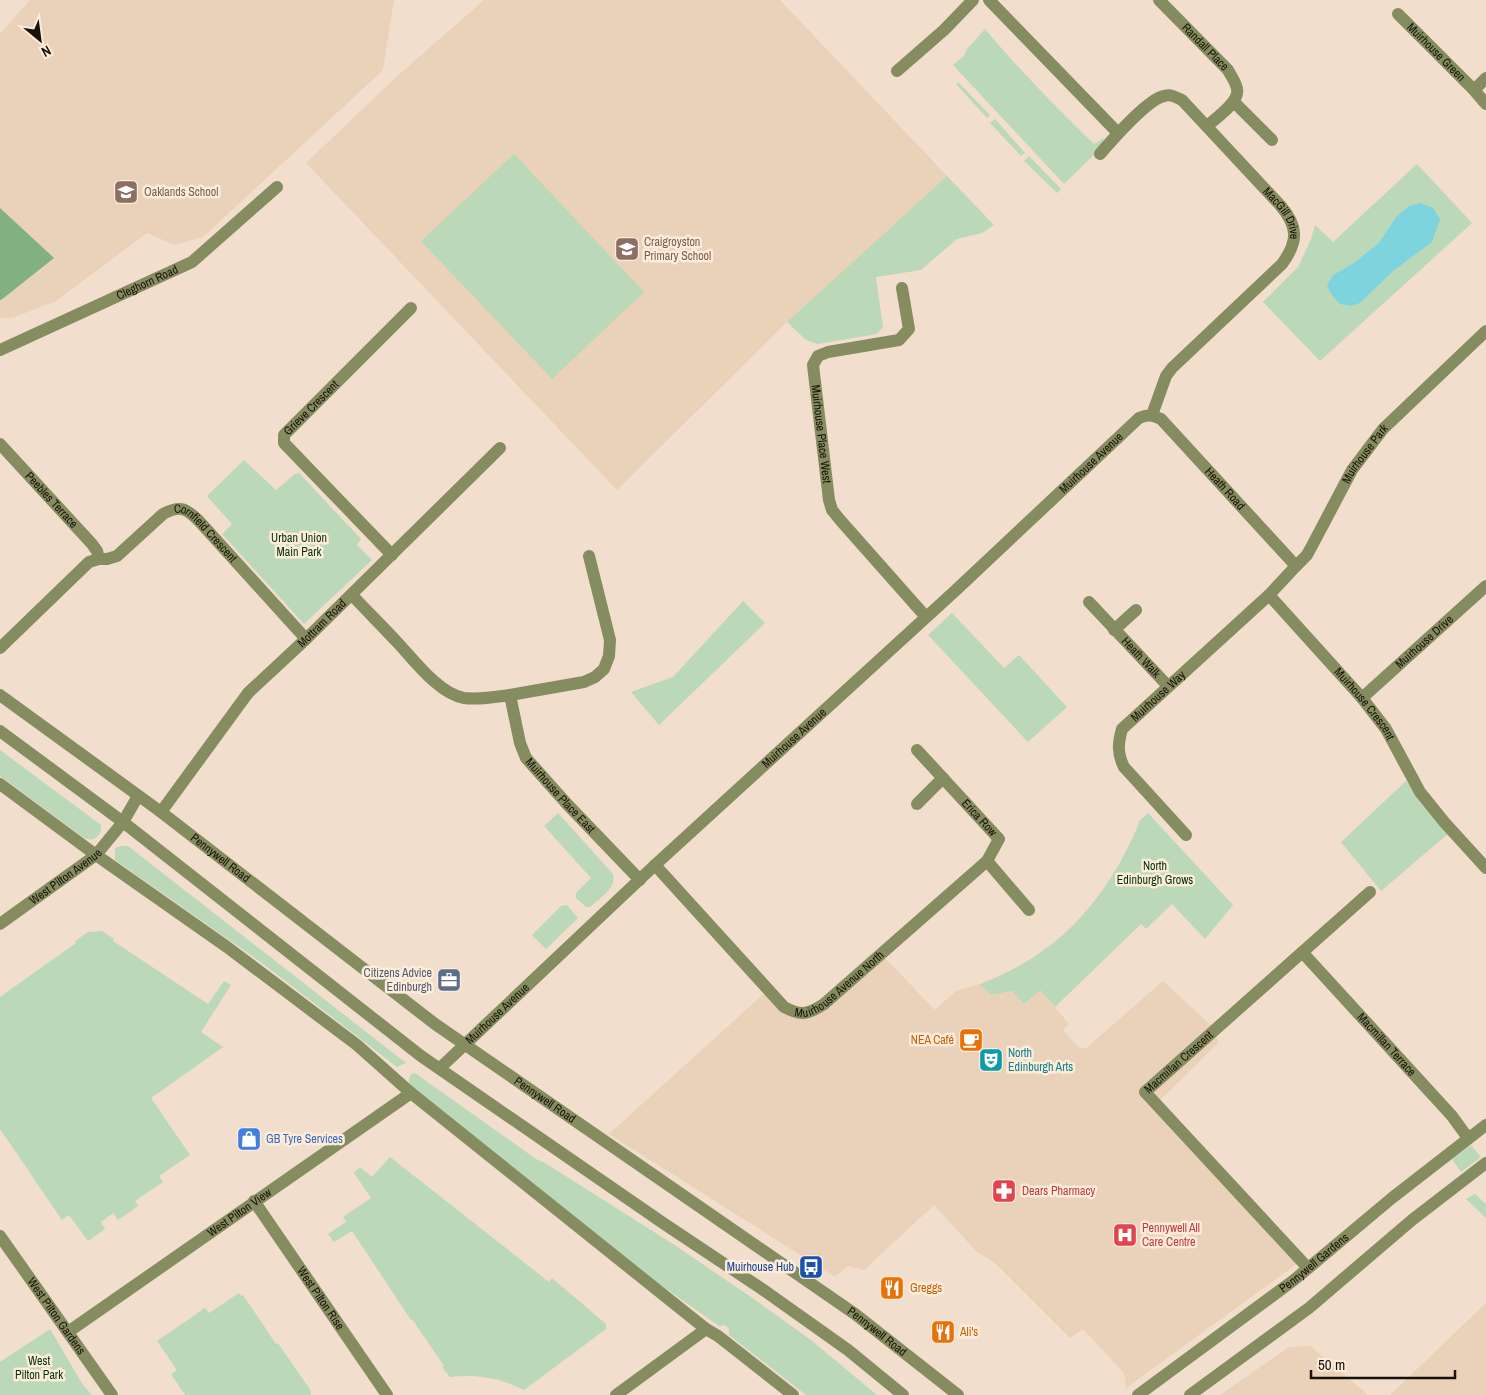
<svg xmlns="http://www.w3.org/2000/svg" width="1486" height="1395" font-family="'Archivo Narrow',sans-serif">
  <rect width="100%" height="100%" fill="#f1decd"/>
  <path fill="#e9d1ba" d="M30,0h364l-11,70 -180,167 -28,8 -28,-12 -91,68 -44,17h-12v-284z
    M484,0h296l167,176 -160,146 -170,168 -311,-327 88,-84z
    M881,954l54,56 21,-19 24,-7 11,11 21,-4 28,-1 29,34 -6,6 15,17 7,2 78,-68 53,49 2,13 -58,57 145,158 -179,130 -2,-15 -41,-44 -13,9 -74,-74 -20,-13 -42,-46 -70,65 -16,-4 -13,11 -226,-143 159,-144 16,17 28,5z
    M1486,1303v92h-96z
    M1310,1346l58,49h-148l69,-48z"/>
  <path fill="#bbd8b9" d="M985,29c34,41 71,78 109,115l10,-6 -3,10 -37,36 -111,-119 11,-9 3,-7z
    M958,82l32,33 -3,3 -31,-34z
    M995,119l30,34 -4,3 -31,-33z
    M514,154l130,138 -92,87 -131,-138z
    M1029,156l32,33 -4,4 -33,-32z
    M1417,164l55,59 -152,138 -57,-59 35,-35 13,-28 4,-14 18,17z
    M947,176l47,49 -12,8 -25,6 -36,31 -45,7 7,50 -6,7 -59,10 -12,-4 -19,-18z
    M244,460l32,30 19,-16 4,-1 62,66 -4,6 15,15 -68,64 -82,-90 10,-10 -25,-28z
    M743,601l22,22 -106,102 -28,-33 42,-15z
    M952,613l52,55 15,-13 48,52 -39,35 -100,-107z
    M0,750l101,75v7c-5,7 -9,9 -17,6l-84,-62z
    M1406,781l43,52 -68,58 -40,-49z
    M558,813l55,61c4,14 -13,24 -23,33h-4l-10,-9v-5l15,-15 -47,-52z
    M1148,813l85,92 -28,34 -33,-35 -26,25 -5,-5 -86,83 -15,-17 -16,14 -12,-13 -21,4 -11,-11c79,-30 127,-84 159,-161l-1,-1z
    M121,846h7l278,217 -9,4 -135,-104 -147,-103v-12z
    M567,905l11,13 -32,31 -14,-14 29,-29z
    M102,931l12,8 -1,2 95,63 16,-23 7,4 -30,47 22,15 -72,51 39,57 -31,21 4,6 -28,19 3,5 -20,14 -5,-7 -12,9 4,7 -17,12 -19,-26 -7,5 -62,-91v-132l76,-54 -1,-2 13,-9z
    M415,1073l121,86 9,4 128,81 78,53 60,43 66,55h-71l-77,-60v-6l-4,-4 -6,1 -75,-53 -231,-184c-4,-6 -6,-8 -2,-15z
    M1471,1145l10,12 -20,15 -9,-13z
    M390,1157l159,125 3,-4 54,46v5l-82,61c-23,-12 -48,-16 -74,-13l-8,-10 2,-1 -32,-47 -1,1 -59,-89 -18,11 -6,-8 18,-12 -3,-5 28,-19 -17,-25 6,-6 12,10z
    M1475,1194l11,10v14l-20,-19z
    M239,1293l2,3 2,-1 33,49 2,-1 33,48 -1,1 1,3h-126l-14,-21 6,-4 -20,-29 48,-33 4,5z
    M50,1329l33,56 9,10h-92v-33z"/>
  <path fill="#82b181" d="M0,208l54,50 -53,42h-1z"/>
  <path fill="#7ed4de" d="M1420,203l13,5 7,11 -8,23 -39,29 -33,32 -9,3 -11,-2 -8,-9 -5,-9 6,-11 21,-12 25,-20 17,-26 13,-11z"/>
  <g fill="none" stroke-linecap="round" stroke-linejoin="round">
    <g stroke="#858c5f" stroke-width="12">
      <path d="M989,0l129,133"/>
      <path id="s1" d="M1159,0l69,70c3,6 8,12 9,19 3,13 -21,29 -30,37"/>
      <path id="s2" d="M1398,14l76,76"/>
      <path d="M897,71l47,-41 29,-30"/>
      <path d="M1486,78l-12,12 12,14"/>
      <path d="M1234,102l38,38"/>
      <path id="s3" d="M1100,154c12,-14 48,-55 64,-58 7,-2 12,1 18,4l98,105c18,21 19,36 2,59l-110,104 -6,8 -14,39"/>
      <path id="s4" d="M902,288l7,41 -10,11 -71,12 -10,4 -5,9 16,135 3,10 9,11 85,96"/>
      <path id="s5" d="M0,350l192,-88 85,-75"/>
      <path id="s6" d="M0,444l92,100 5,7 2,8"/>
      <path id="s7" d="M392,555l-108,-112v-8l127,-127"/>
      <path id="s8" d="M352,595c15,16 30,31 45,47 17,18 42,52 67,56 16,2 31,-1 46,-3l10,48 6,15 41,46 73,76"/>
      <path id="s9" d="M1269,595l93,103 24,31 34,63 25,31 41,45"/>
      <path id="s10" d="M1089,602l79,84"/>
      <path d="M1114,630l22,-20"/>
      <path id="s11" d="M0,648l89,-86 10,-3h8l10,-3 46,-42c17,-9 23,-6 36,7l107,118"/>
      <path id="s12" d="M0,695l161,117 274,212 420,290 103,81"/>
      <path d="M510,695l74,-13 11,-5 9,-8 5,-13 1,-16 -21,-84"/>
      <path id="s13" d="M1362,698l124,-112"/>
      <path d="M0,731l123,91 298,234 242,167 99,66 86,61 55,45"/>
      <path id="s14" d="M917,750l82,89 -12,22"/>
      <path d="M0,784l96,71 131,92 130,98 54,48 295,236 12,7 75,59"/>
      <path d="M917,804l26,-26"/>
      <path id="s15" d="M161,812l87,-119 58,-54 194,-191"/>
      <path id="s16" d="M1186,835l-62,-68c-7,-14 -6,-24 -2,-38l147,-134 27,-29 11,-11 7,-13 38,-72 31,-41 103,-98"/>
      <path id="s17" d="M655,865l129,142c17,9 23,8 40,-3l163,-143 42,49"/>
      <path id="s18" d="M0,924l96,-69 27,-33 15,-26"/>
      <path id="s19" d="M1303,953l149,163 16,22"/>
      <path id="s20" d="M440,1068l215,-203 301,-275 183,-172c9,-4 13,-3 22,1l135,147"/>
      <path id="s21" d="M254,1201l133,194"/>
      <path id="s22" d="M0,1236l112,159"/>
      <path id="s23" d="M1308,1268l-163,-176 225,-200"/>
      <path id="s24" d="M68,1332l343,-239"/>
      <path d="M616,1395l90,-66"/>
      <path id="s25" d="M1138,1395l156,-115 98,-82 94,-73"/>
      <path d="M1190,1395l119,-87 103,-88 74,-57"/>
    </g>
  </g>
  <defs>
    <symbol id="school-square" viewBox="-11 -11 22 22"><rect x="-9" y="-9" width="18" height="18" rx="4" fill="#8d6e63" stroke="#feecda"/><path d="M0-5L7-2L0 1L-7-2ZM-4 1L0 2.5L4 1V4Q0 6-4 4Z" fill="#fff"/></symbol>
    <symbol id="office-square" viewBox="-11 -11 22 22"><rect x="-9" y="-9" width="18" height="18" rx="4" fill="#5c6f8a" stroke="#feecda"/><path d="M-6-3h4V-5.5h4V-3h4V5H-6ZM-1-4.5V-3h2v-1.5ZM-6 0V1H6V0Z" fill="#fff"/></symbol>
    <symbol id="cafe-square" viewBox="-11 -11 22 22"><rect x="-9" y="-9" width="18" height="18" rx="4" fill="#e8710a" stroke="#feecda"/><path d="M-5.5-4.5H6V0H3Q3 3.5 0 3.5H-2.5Q-5.5 3.5-5.5 0ZM3-3.2v2h1.7v-2ZM-6 4.5H4V6H-6Z" fill="#fff"/></symbol>
    <symbol id="theatre-square" viewBox="-11 -11 22 22"><rect x="-9" y="-9" width="18" height="18" rx="4" fill="#0f9aa8" stroke="#feecda"/><path d="M-5-5.5Q0-4 5-5.5V0Q5 5 0 6Q-5 5-5 0ZM-3.3-2.5H-1v1.5H-3.3ZM1-2.5H3.3v1.5H1ZM-2.8 1Q0 5.5 2.8 1Z" fill="#fff"/></symbol>
    <symbol id="shop-square" viewBox="-11 -11 22 22"><rect x="-9" y="-9" width="18" height="18" rx="4" fill="#3f7fe0" stroke="#feecda"/><path d="M-5-2.5h2.3a2.7 3.5 0 0 1 5.4 0H5L5.5 6h-11ZM-1.5-2.5h3a1.5 2.3 0 0 0-3 0Z" fill="#fff"/></symbol>
    <symbol id="pharmacy-square" viewBox="-11 -11 22 22"><rect x="-9" y="-9" width="18" height="18" rx="4" fill="#e0444e" stroke="#feecda"/><path d="M-2-6h4v4h4v4h-4v4h-4v-4h-4v-4h4Z" fill="#fff"/></symbol>
    <symbol id="hospital-square" viewBox="-11 -11 22 22"><rect x="-9" y="-9" width="18" height="18" rx="4" fill="#e0444e" stroke="#feecda"/><path d="M-5-5h3v3.5h4V-5h3V5h-3V1.5h-4V5h-3Z" fill="#fff"/></symbol>
    <symbol id="bus-square" viewBox="-11 -11 22 22"><rect x="-9" y="-9" width="18" height="18" rx="4" fill="#1a4fb4" stroke="#feecda"/><path d="M-5-6H5V4H4V6H2V4H-2V6H-4V4H-5ZM-3.5-4V0h7V-4ZM-3.5 1.2v1.5H-2V1.2ZM2 1.2v1.5H3.5V1.2Z" fill="#fff"/></symbol>
    <symbol id="restaurant-square" viewBox="-11 -11 22 22"><rect x="-9" y="-9" width="18" height="18" rx="4" fill="#e8710a" stroke="#feecda"/><path d="M-5-6h1v4h1v-4h1v4h1v-4h1v5L-1.5 .5V6h-2V.5L-5-1ZM5-6V6H3V1.5H1.5Q1.5-4 5-6Z" fill="#fff"/></symbol>
  </defs>
  <g fill-rule="evenodd">
    <use href="#school-square" x="112" y="178" width="28" height="28"/>
    <use href="#school-square" x="613" y="235" width="28" height="28"/>
    <use href="#office-square" x="435" y="966" width="28" height="28"/>
    <use href="#cafe-square" x="957" y="1026" width="28" height="28"/>
    <use href="#theatre-square" x="977" y="1046" width="28" height="28"/>
    <use href="#shop-square" x="235" y="1125" width="28" height="28"/>
    <use href="#pharmacy-square" x="990" y="1177" width="28" height="28"/>
    <use href="#hospital-square" x="1111" y="1221" width="28" height="28"/>
    <use href="#bus-square" x="797" y="1253" width="28" height="28"/>
    <use href="#restaurant-square" x="878" y="1274" width="28" height="28"/>
    <use href="#restaurant-square" x="929" y="1318" width="28" height="28"/>
  </g>
  <g text-anchor="middle" dominant-baseline="central" stroke-width="5" stroke-linejoin="round" paint-order="stroke">
    <g font-size="12" fill="#18120c" stroke="#feecda">
      <text stroke="none"><textPath href="#s1" startOffset="66">Randall Place</textPath></text>
      <text stroke="none"><textPath href="#s2" startOffset="54">Muirhouse Green</textPath></text>
      <text stroke="none"><textPath href="#s3" startOffset="258">MacGill Drive</textPath></text>
      <text stroke="none"><textPath href="#s5" startOffset="162">Cleghorn Road</textPath></text>
      <text stroke="none"><textPath href="#s7" startOffset="202">Grieve Crescent</textPath></text>
      <text stroke="none"><textPath href="#s4" startOffset="219">Muirhouse Place West</textPath></text>
      <text stroke="none"><textPath href="#s16" startOffset="502">Muirhouse Park</textPath></text>
      <text stroke="none"><textPath href="#s20" startOffset="889">Muirhouse Avenue</textPath></text>
      <text stroke="none"><textPath href="#s20" startOffset="1072">Heath Road</textPath></text>
      <text stroke="none"><textPath href="#s6" startOffset="76">Peebles Terrace</textPath></text>
      <text stroke="none"><textPath href="#s11" startOffset="268">Cornfield Crescent</textPath></text>
      <text stroke="none"><textPath href="#s15" startOffset="249">Mottram Road</textPath></text>
      <text stroke="none"><textPath href="#s13" startOffset="84">Muirhouse Drive</textPath></text>
      <text stroke="none"><textPath href="#s10" startOffset="76">Heath Walk</textPath></text>
      <text stroke="none"><textPath href="#s16" startOffset="180">Muirhouse Way</textPath></text>
      <text stroke="none"><textPath href="#s9" startOffset="145">Muirhouse Crescent</textPath></text>
      <text stroke="none"><textPath href="#s20" startOffset="484">Muirhouse Avenue</textPath></text>
      <text stroke="none"><textPath href="#s8" startOffset="316">Muirhouse Place East</textPath></text>
      <text stroke="none"><textPath href="#s14" startOffset="92">Erica Row</textPath></text>
      <text stroke="none"><textPath href="#s12" startOffset="274">Pennywell Road</textPath></text>
      <text stroke="none"><textPath href="#s18" startOffset="81">West Pilton Avenue</textPath></text>
      <text stroke="none"><textPath href="#s17" startOffset="258">Muirhouse Avenue North</textPath></text>
      <text stroke="none"><textPath href="#s20" startOffset="79">Muirhouse Avenue</textPath></text>
      <text stroke="none"><textPath href="#s19" startOffset="124">Macmillan Terrace</textPath></text>
      <text stroke="none"><textPath href="#s23" startOffset="285">Macmillan Crescent</textPath></text>
      <text stroke="none"><textPath href="#s12" startOffset="679">Pennywell Road</textPath></text>
      <text stroke="none"><textPath href="#s24" startOffset="209">West Pilton View</textPath></text>
      <text stroke="none"><textPath href="#s25" startOffset="220">Pennywell Gardens</textPath></text>
      <text stroke="none"><textPath href="#s21" startOffset="118">West Pilton Rise</textPath></text>
      <text stroke="none"><textPath href="#s22" startOffset="98">West Pilton Gardens</textPath></text>
      <text stroke="none"><textPath href="#s12" startOffset="1084">Pennywell Road</textPath></text>
    </g>
    <g font-size="12" fill="#785e54" stroke="#feecda" text-anchor="start">
      <text x="144" y="192">Oaklands School</text>
      <text x="644" y="242">Craigroyston<tspan x="644" dy="14">Primary School</tspan></text>
    </g>
    <g font-size="12" fill="#003405" stroke="#feecda">
      <text x="299" y="538">Urban Union<tspan x="299" dy="14">Main Park</tspan></text>
      <text x="1155" y="866">North<tspan x="1155" dy="14">Edinburgh Grows</tspan></text>
      <text x="39" y="1361">West<tspan x="39" dy="14">Pilton Park</tspan></text>
    </g>
    <g font-size="12" fill="#4e5e75" stroke="#feecda" text-anchor="end">
      <text x="432" y="973">Citizens Advice<tspan x="432" dy="14">Edinburgh</tspan></text>
    </g>
    <g font-size="12" fill="#c56008" stroke="#feecda" text-anchor="start">
      <text x="954" y="1040" text-anchor="end">NEA Café</text>
      <text x="910" y="1288">Greggs</text>
      <text x="960" y="1332">Ali's</text>
    </g>
    <g font-size="12" fill="#0d838f" stroke="#feecda" text-anchor="start">
      <text x="1008" y="1053">North<tspan x="1008" dy="14">Edinburgh Arts</tspan></text>
    </g>
    <g font-size="12" fill="#366cbe" stroke="#feecda" text-anchor="start">
      <text x="266" y="1139">GB Tyre Services</text>
    </g>
    <g font-size="12" fill="#be3a42" stroke="#feecda" text-anchor="start">
      <text x="1022" y="1191">Dears Pharmacy</text>
      <text x="1142" y="1228">Pennywell All<tspan x="1142" dy="14">Care Centre</tspan></text>
    </g>
    <g font-size="12" fill="#164399" stroke="#feecda" text-anchor="end">
      <text x="794" y="1267">Muirhouse Hub</text>
    </g>
  </g>
  <g transform="translate(40 40) rotate(151)" stroke="#feecda" stroke-width="4" paint-order="stroke">
  <path d="M0-4L9 19L0 12L-9 19Z" fill="#18120c"/>
  <text y="-8" font-size="14" font-weight="bold" text-anchor="middle" fill="#18120c">N</text>
  </g>
  <path d="M1311 1370v8h144v-8" fill="none" stroke="#18120c" stroke-width="2.5"/>
  <text x="1318" y="1370" font-size="15" fill="#18120c" stroke="#feecda" stroke-width="4" paint-order="stroke">50 m</text>
</svg>
